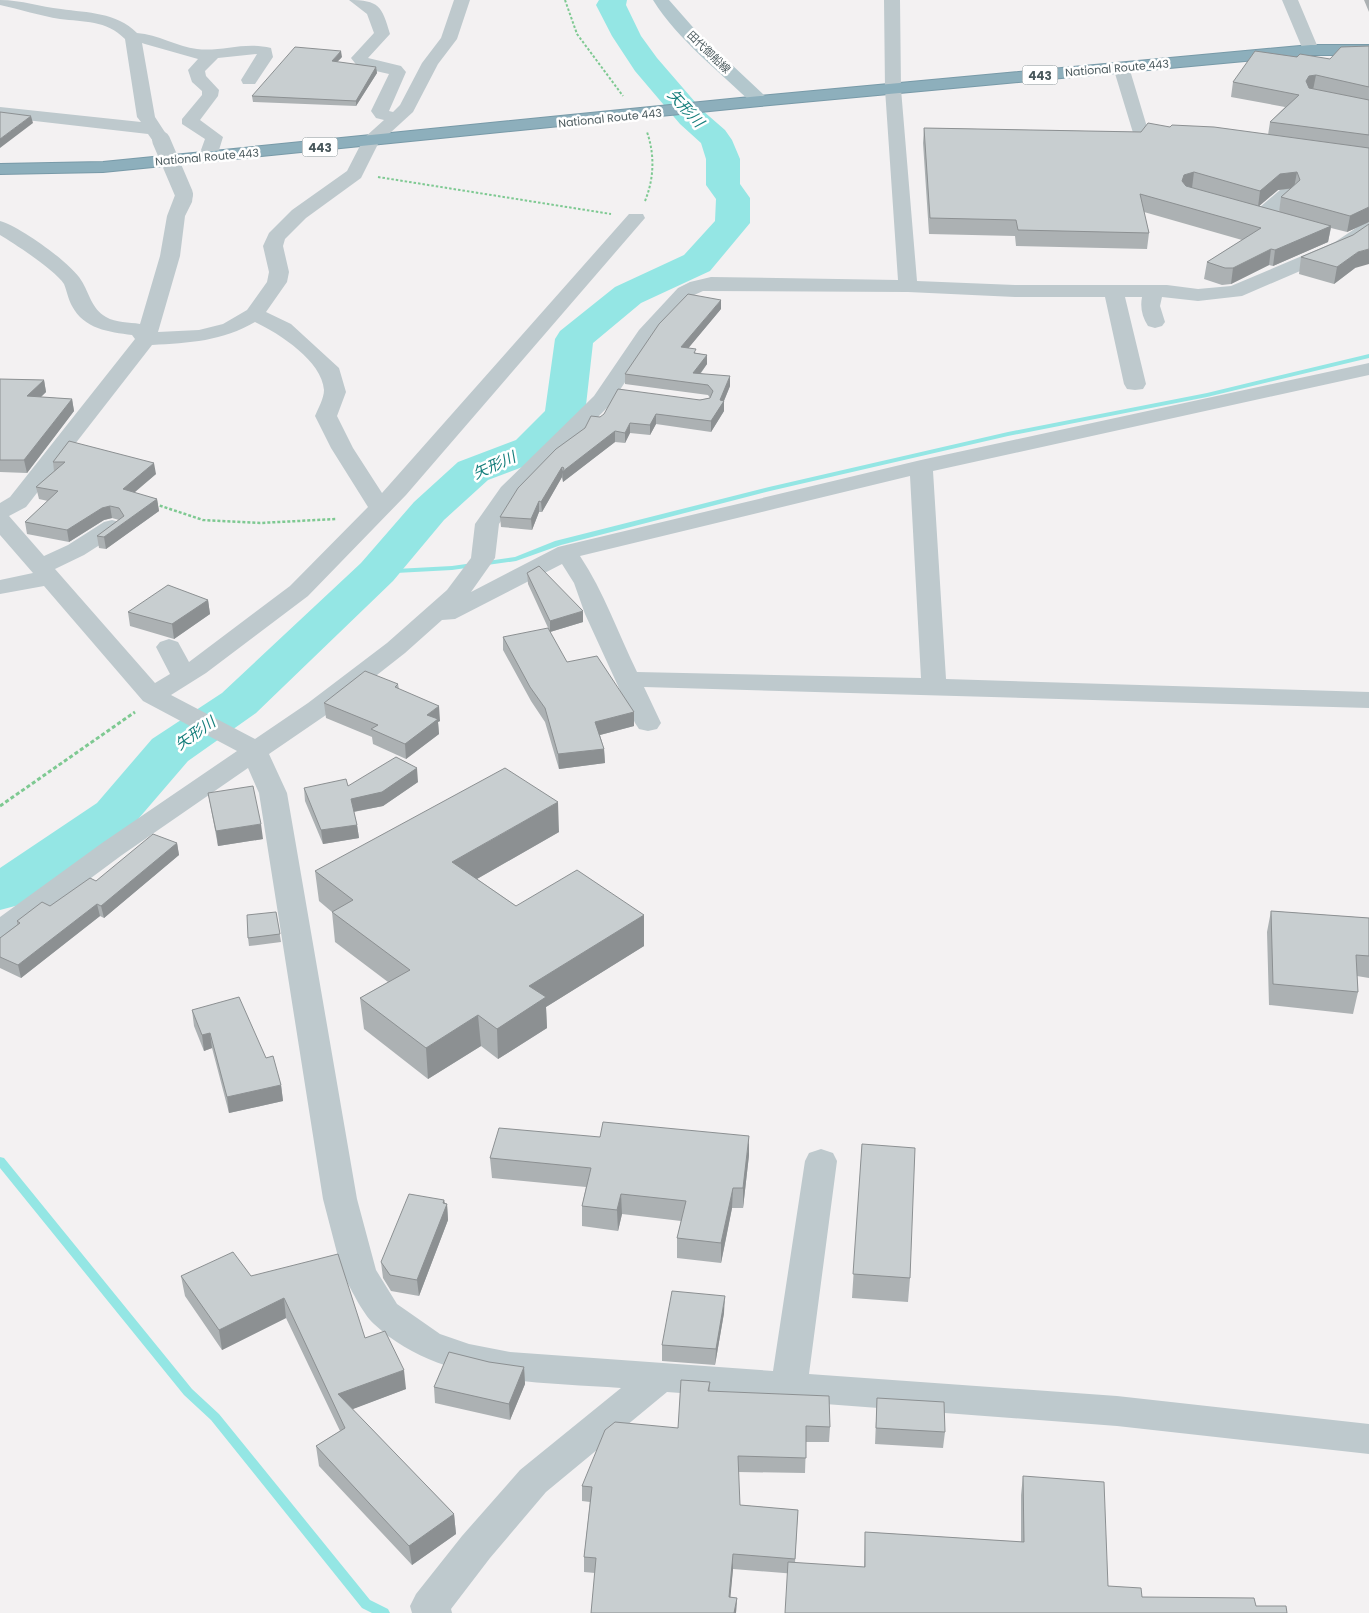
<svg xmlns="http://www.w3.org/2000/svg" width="1369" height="1613" font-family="Poppins,'Noto Sans JP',sans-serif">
  <rect width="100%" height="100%" fill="#f3f1f2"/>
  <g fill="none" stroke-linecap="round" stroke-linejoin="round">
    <path fill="#94e6e4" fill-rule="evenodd" d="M1369,354v4l-162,39 -199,39 -238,55 -209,54 -45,16 -64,9 -75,4 -4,-2 4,-2 75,-4 63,-9 40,-16 214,-54 239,-55 199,-39z
      M0,1157l4,1 188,231 27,25 151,186 18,9 2,4h-18l-10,-5 -151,-188 -27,-25 -184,-227z"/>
    <path fill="#94e6e4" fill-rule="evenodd" d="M599,0h28l-1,5 15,31 16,22 45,52 23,20 7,10 8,19v25l10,14v25l-40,48 -69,32 -48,40 -8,71 -39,44 -58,22 -44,40 -51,61 -137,132 -68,48 -55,64 -114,80 -19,5v-42l97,-65 55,-64 70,-46 139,-130 53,-61 44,-40 58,-22 29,-29 10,-72 5,-8 55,-44 69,-32 31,-34 1,-22 -10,-14v-26l-5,-16 -21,-19 -45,-53 -23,-35 -16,-31z"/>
    <defs>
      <path id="highway" d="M1311,45h58v10h-58l-551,51 -657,66 -103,2v-10l103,-2 657,-66z"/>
    </defs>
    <use href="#highway" stroke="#789aa8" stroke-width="2"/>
    <path stroke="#7ec992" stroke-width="2" stroke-dasharray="2.5 2" stroke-linecap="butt" d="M565,0l12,34 46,62
      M378,177l233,37
      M645,201c9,-22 10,-46 2,-69"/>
    <path stroke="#7ec992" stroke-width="2.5" stroke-dasharray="3 2" stroke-linecap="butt" d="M155,504l48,16 57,3 76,-4"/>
    <path stroke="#7ec992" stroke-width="3" stroke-dasharray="4 2.5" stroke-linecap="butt" d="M0,806l135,-94"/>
    <path fill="#bec9cd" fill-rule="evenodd" d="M0,0c22,0 40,7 61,9 27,4 55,3 76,24 21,1 40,14 60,16 25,3 48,-8 74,-1l2,9 -18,27h-12l-2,-4 16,-26 -39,4 -13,13 1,5 13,14 -1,6 -18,24 23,17 -4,13 3,7 -3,4h-12l-6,-11 4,-11 -23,-15v-5l20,-24v-4l-10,-9 -4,-12 10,-11 -53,-15 -3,-1 13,74 15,23 -3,4h-12l-7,-10 -148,-17v-10l141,15 -4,-5 -12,-78c-19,-19 -41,-17 -65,-20 -20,-3 -40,-10 -60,-14z
      M349,0c30,0 33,6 41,34l-22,24 33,8 5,6 -17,39 4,1 7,-7 22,-42 19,-25 13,-38h16l-13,39 -19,25 -25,48 -35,32 -17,34 -55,40 -21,21 -2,7 6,26 -2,10 -21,30 25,12 48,44 7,24 -9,24 16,32 29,45 247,-279h14l2,4 -239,277 -98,101 -102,77 -35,22 84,44 53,-36 79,-60 60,-53 24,-32 4,-34 26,-37 93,-91 45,-66 39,-42 12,-6 21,-5 187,3 -13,-191 -1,-89h16l1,89 16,192 98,4h152l31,4 33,-3 104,-44 27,-18 7,-2v14l-20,14 -107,46 -44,5 -36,-4 -2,9 5,16 -3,4 -7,2 -7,-2c-6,-9 -8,-19 -6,-29h-17l21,87 -3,5 -8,1 -8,-1 -3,-5 -19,-87h-90l-107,-5 -205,-1 -11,5 -38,42 -44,67 -93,92 -18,27 -4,34 -24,34 87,-45 363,-87 448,-97v12l-436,96 13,208 423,13v16l-725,-21 17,36 -4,6 -9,2 -9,-2 -4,-6 -50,-109 -11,-31 -12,-19 -107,55 -13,1 -37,33 -79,62 -57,39 18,39 70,406 19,71 21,34 43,30 29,10 41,8 263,19 32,-210 4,-8 12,-4 12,4 4,8 -28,213 308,22 252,28v30l-252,-28 -450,-34 -121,100 -56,66 -39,51 1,4h-40l-2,-7 6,-12 46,-58 58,-66 101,-82c-83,-6 -182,-3 -247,-64 -12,-11 -24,-37 -32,-52l-19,-73 -64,-406 -11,-25 -126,87 -112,83 -10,2v-23l102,-74 135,-92 -94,-50 -99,-115 -44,8v-14l33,-7 -33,-38v-32l10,-6 125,-158 -3,-4c-23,-3 -48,-6 -60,-29 -4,-7 -5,-15 -8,-22 -9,-14 -49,-40 -64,-49v-14c19,5 71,42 81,59 9,14 10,28 25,37 10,6 23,5 34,7l20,-68 7,-40 10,-26h14l2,4 -1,8 -7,14 -5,40 -22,76 41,-2 24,-6 24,-14 20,-28 2,-10 -6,-26 6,-13 23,-23 55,-39 17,-33 20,-18 -8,-2 -5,-7 18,-37 -31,-7 -7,-9 23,-25 -7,-19zM255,322c25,12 67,39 69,68 0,8 -6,19 -9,26l16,32 37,59 -78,79 -101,76 -11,-20 -9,-3 -9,3 -4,5 14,27 -15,9 -100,-114 29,-14 36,-23 4,-5 -4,-5 -8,-2 -8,2 -36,23 -24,11 -35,-40 17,-9 126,-162c37,-2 71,-4 103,-23zM910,476l11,202 -284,-6c-19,-39 -33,-80 -57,-116z
      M1282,0h16l21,50 -2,3 -6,2 -8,-5z
      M1121,62l6,2 2,3 18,60 38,4 3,4 -3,4 -6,1 -45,-4 -21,-69 2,-3z
      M1287,188l7,2 2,4 -2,4 -27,23h-14l-2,-4 2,-4 27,-23z"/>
    <path fill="#b3c7cd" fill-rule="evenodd" d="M653,0h16l29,33 68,64 3,4 -3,4h-12c-34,-33 -76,-65 -101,-105z"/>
    <use href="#highway" fill="#8dafbc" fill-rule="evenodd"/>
    <path stroke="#bec9cd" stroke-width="18" d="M161,140l23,54"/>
  </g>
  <path fill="#acb1b3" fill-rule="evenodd" d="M1364,0h5v12z
    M1369,46v176l-22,10 -16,-4 -3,14 -55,24 -4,-1 -38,19 -9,1 -18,-6 3,-17 35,-22 -98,-28 5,21 -2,16 -131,-3 -1,-10 -86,-2 -6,-91 1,-15 217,4 29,-5 98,8 2,-13 15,-15 -54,-10 2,-15 64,-25 33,2zM1290,189l-9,8 -2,15 -20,-6 19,-16z
    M342,57l-5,5 39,5 1,6 -21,33 -103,-4 -1,-6z
    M1353,235l2,33 -21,16 -35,-10 2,-17z
    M721,309l-33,39 8,5 11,2v9l-6,9 29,13 -6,15v10l-13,21 -55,-8 -6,11 -20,-2 -5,10 -10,-1 -52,40 -1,-5 -20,35h-3l-7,18 -31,-3 -1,-10 100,-100 110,-19 -2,-3 -83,-11v-10z
    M0,379l44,1 2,12 -5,5 31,2 2,12 -47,62 -27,-1z
    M69,441l87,33 -22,19 23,6 2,12 -53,38 -7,-1 -2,-12 22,-16 -7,-2 -8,2 -35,22 -42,-8 -2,-12 23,-21 -9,-2 -3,-12 18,-16 -1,-9z
    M527,573l56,49 -33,10 -22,-48z
    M208,600l2,14 -36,25 -44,-13 -2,-14z
    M503,637l64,25 67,50v14l-34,9 4,14 1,14 -46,6 -14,-47 -14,-21 -28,-51z
    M398,684l1,5 41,32 -2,1 1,12 -33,25 -33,-15 -1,-7 -46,-19 -2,-15z
    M418,782l-35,24 -29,6 3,13 2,13 -36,6 -18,-43 -1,-13 44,-2z
    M208,793l55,46 -45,7z
    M559,832l-82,47 39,27 128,9v31l-98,61 1,21 -49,31 -17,-13 -53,33 -64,-50 -4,-31 28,-16 -53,-40 -3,-30 -13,-11 -4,-30z
    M177,843l2,12 -75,63 -4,-2 -79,62 -21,-10v-30l17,-13v-4l33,-15 46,-25z
    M1271,911l98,7v60l-12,-2 1,16 -5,22 -84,-9 -2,-73z
    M276,912l5,30 -32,4 -1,-8z
    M192,1010l74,48 15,27 2,16 -54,12 -17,-65 -8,3 -10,-25z
    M862,1144l48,134 -2,24 -56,-4z
    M749,1155l-6,53h-11l-11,55 -44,-5v-20l4,-17 -59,-7 -4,17 -36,-5v-20l4,-19 -94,-9 -2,-20z
    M444,1200l1,3 2,1 1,16 -29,76 -28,-5 -8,-13 -2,-16z
    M181,1276h70l114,62 41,51 -54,20 102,105 2,20 -44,31 -93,-99 -3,-20 24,-15 -54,-113 -64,32 -37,-54z
    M724,1313l-9,52 -53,-4v-16z
    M524,1367l1,17 -15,36 -75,-17 -1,-16z
    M710,1382v9l120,36 -1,15h-23l-1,31 -67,-1 2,33 58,5 -3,53 69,4 1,-35 156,10v-47l2,-19 85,110 34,11 114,9 31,7 -554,-44 -3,28 7,1 -1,15h-145l4,-40 -11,-1v-15l6,-55 -8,-1v-15l96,-58z
    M877,1398l68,34 -2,16 -68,-4z"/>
  <path fill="#8c9092" d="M341,51l1,6 -10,10v-6z
    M376,67l1,6 -21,33v-5z
    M1316,75l-3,15 -10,6 3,-15 3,-5z
    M31,116l2,7 -33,25v-9z
    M1194,172l-2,16 -10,3v-10l2,-6z
    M1297,172l-3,16 -16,2 -20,17 2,-16 20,-17z
    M1369,207v15l-22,10 3,-16z
    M1331,226l-3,16 -55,24 2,-16z
    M1271,249l-2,16 -38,19 2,-16z
    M1369,249v15l-14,4 -21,16 3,-17 21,-15z
    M721,300v9l-40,48v-10z
    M707,355v9l-14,19v-10z
    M730,376v10l-7,17 1,-2v10l-13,21v-11z
    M44,380l2,12 -17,16 -2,-12z
    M72,399l2,12 -47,62 -3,-13z
    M656,414v10l-6,11v-10z
    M630,423v10l-5,10v-10z
    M615,431v11l-52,40 -1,-10z
    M154,463l2,11 -32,27 -1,-12z
    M562,467v10l-20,35 -1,-10z
    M157,499l2,12 -53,38 -2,-12z
    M539,501v11l-7,18 -1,-11z
    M110,506l2,12 -8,2 -35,22 -2,-12 35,-22z
    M208,600l2,14 -36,25 -2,-15z
    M583,611v11l-33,10v-11z
    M439,706l1,15 -2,1 1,12 -33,25 -1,-15 22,-29z
    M634,712v14l-38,10 -1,-14z
    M604,749l1,14 -46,6 -1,-15z
    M417,768l1,14 -35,24 -31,6 -1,-13z
    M558,802l1,30 -105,60 -2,-30z
    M261,824l2,15 -45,7 -2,-15z
    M357,825l2,13 -36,6 -2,-14z
    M177,843l2,12 -75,63 -3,-12z
    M97,904l3,12 -79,62 -3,-13z
    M644,915v31l-98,61 1,21 -49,31 -1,-30 32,-43z
    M478,1015l3,31 -53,33 -2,-31z
    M210,1033l2,15 -8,3 -2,-16z
    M281,1085l2,16 -54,12 -2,-16z
    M749,1136v19l-6,53v-20z
    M733,1188l-1,20 -11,55v-20z
    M621,1194l1,20 -4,17 -1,-21z
    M444,1200l1,8 2,-4 1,16 -29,76 -2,-16z
    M725,1296l-1,17 -9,52 1,-16z
    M284,1298l2,20 -64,32 -3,-20z
    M524,1367l1,17 -15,36 -1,-16z
    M404,1370l2,19 -66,25 -2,-20z
    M454,1514l2,20 -44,31 -3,-19z
    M733,1554v15l-4,44v-16z
    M737,1598l-1,15h-2z"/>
  <path fill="#c8ced0" stroke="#8c9092" d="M1369,46v41l-53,-12 -7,1 -3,5 3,7 60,12v35l-99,-13 29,-27 -66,-13 22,-31 42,6 3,-3 30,5 11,-12z
    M295,47l46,4 -9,10 44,6 -20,34 -104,-5z
    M0,112l31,4 -31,23z
    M1148,123l22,4 2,-2 42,2 155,21v59l-19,9 -69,-19 19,-17 -3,-8 -17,2 -20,17 -66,-19 -10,3 -2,6 4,5 145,40 -56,24 -4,-1 -38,19h-8l-18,-6 54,-34 -121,-34 9,39 -131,-3 -2,-10 -86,-2 -6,-90 217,4z
    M1369,224v25l-11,3 -21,15 -36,-10 52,-22z
    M688,294l33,6 -40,47 15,2 -2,4 13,2 -14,18 37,3 -10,24 4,1 -13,20 -55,-7 -6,11 -20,-2 -5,10 -10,-2 -53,41 2,-4 -2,-1 -21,35 -2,-1 -8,18 -31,-2 18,-29 38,-39 29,-21 6,-12 9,1 4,-3 14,-25 82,11 10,-2 3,-7 -5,-6 -83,-11 34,-50z
    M0,379l44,1 -17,16 45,3 -48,61h-24z
    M69,441l85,22 -31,26 34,10 -53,38 -7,-1 27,-20 -5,-8 -9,-2 -8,2 -35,22 -42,-8 33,-31 -22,-4 29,-25h-12z
    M539,566l44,45 -33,10 -23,-48z
    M168,585l40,15 -36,24 -44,-12z
    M548,628l19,34 30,-6 37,56 -39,10 9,27 -46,5 -13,-46 -15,-21 -27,-50z
    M365,671l33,13 -3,3 44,19 -12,9 11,4 -33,25 -34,-15 7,-4 -54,-22z
    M396,757l21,11 -35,24 -31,7 6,26 -36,5 -17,-42 42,-9 2,7z
    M505,768l53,34 -106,60 64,44 61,-36 67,45 -115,71 17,11 -49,32 -19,-14 -52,33 -66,-50 50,-28 -78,-58 21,-12 -38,-29z
    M253,786l8,38 -45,7 -8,-38z
    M153,834l24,9 -76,63 -4,-2 -79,61 -18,-8v-19l20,-15 -3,-2 25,-19 8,4 40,-28 6,3z
    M1271,911l98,7v38l-13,-1 2,37 -85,-8z
    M276,912l4,22 -32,4 -1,-23z
    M239,997l27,61 7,-2 8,29 -54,12 -17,-64 -8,2 -10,-25z
    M603,1122l146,14 -6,52h-10l-12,55 -44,-5 9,-37 -65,-7 -4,16 -35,-4 9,-38 -101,-10 9,-30 101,9z
    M862,1144l53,4 -5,130 -57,-4z
    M409,1194l35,6 -1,3 4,1 -30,76 -27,-5 -9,-13z
    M233,1252l18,24 87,-22 27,84 20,-7 19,39 -66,24 116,120 -45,32 -93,-100 29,-18 -61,-130 -65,32 -38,-54z
    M672,1291l53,5 -9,53 -54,-4z
    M449,1352l40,10 35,5 -15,37 -75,-17z
    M681,1380l29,2 -2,9 121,5 1,31 -24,-1v32l-68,-2 2,49 58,5 -3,49 -62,-5 -4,43 8,1 -3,15h-143l5,-55 -12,-1 8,-70 -10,-1 23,-56 10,-8 63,6z
    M877,1398l67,4 1,30 -69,-4z
    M1023,1476l81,6 4,104 33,2 1,9 112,1 2,8h30l1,7h-502l3,-51 77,5v-35l159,10z"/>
  <g text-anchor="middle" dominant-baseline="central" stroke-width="5" stroke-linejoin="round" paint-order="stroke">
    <g font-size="11" fill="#4a595d" stroke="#fff">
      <text transform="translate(709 52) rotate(44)">田代御船線</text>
      <text transform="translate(1117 68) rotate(-5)">National Route 443</text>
      <text transform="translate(610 118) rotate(-6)">National Route 443</text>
      <text transform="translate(207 157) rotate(-5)">National Route 443</text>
    </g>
    <g fill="#fff" stroke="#808b8e" stroke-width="1">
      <rect x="1022.5" y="65.5" width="35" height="19" rx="4"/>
      <rect x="302.5" y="137.5" width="35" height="19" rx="4"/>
    </g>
    <g font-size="12" font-weight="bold" fill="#4a595d">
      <text x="1040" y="75">443</text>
      <text x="320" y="147">443</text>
    </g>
    <g font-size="15" font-style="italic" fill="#167f7c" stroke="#fff">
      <text transform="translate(686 108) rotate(47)">矢形川</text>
      <text transform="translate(494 465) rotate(-24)">矢形川</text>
      <text transform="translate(195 733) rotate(-35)">矢形川</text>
    </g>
  </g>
</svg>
